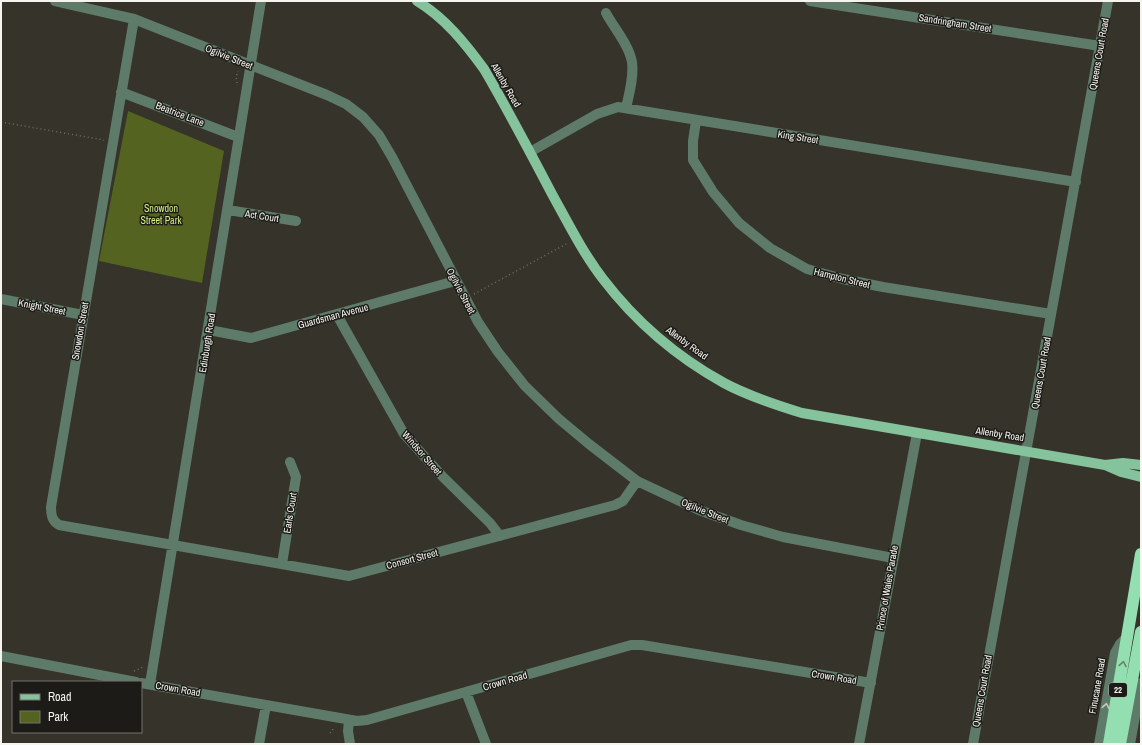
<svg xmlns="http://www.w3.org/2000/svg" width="1142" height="745" font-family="'Archivo Narrow',sans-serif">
  <rect width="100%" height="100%" fill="#36332a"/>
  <path fill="#54631f" d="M128,111l96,40 -22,132 -103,-22z"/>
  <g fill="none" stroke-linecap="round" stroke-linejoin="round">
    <path stroke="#716e67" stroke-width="1.5" stroke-dasharray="1 3" stroke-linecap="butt" d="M237,83l-1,-6 2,-6
      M1,122l103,18
      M474,294l94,-51
      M134,671l9,-4
      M330,733l5,-6"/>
    <path stroke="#5e7b69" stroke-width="10" d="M55,1l79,18 193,76 19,9 17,13 16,18 13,22 86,165 20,30 27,34 34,33 30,25 48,37 62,29 42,15 42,12 110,21
      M810,1l290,45
      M606,13c8,15 23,32 26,49 2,15 -3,32 -6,46
      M134,19l-83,488c0,8 1,14 8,18l290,51 266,-71 8,-4 14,-20
      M121,92l117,45
      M696,121l-3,20v19l20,32 26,31 31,25 37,21 36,10 40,8 168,27
      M530,152l67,-38 21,-7 458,75
      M228,210l68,11
      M1,299l82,16
      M337,315l67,119 39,43 47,46 10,13
      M209,330l42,8 204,-57
      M282,564l14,-87 -6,-15
      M1,656l135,26
      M141,683l216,38 10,-1 264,-75h11l229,38
      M150,684l111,-683
      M466,692l20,52
      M349,721l-1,10 2,13
      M259,744l7,-39
      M859,744l58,-311
      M973,744l135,-743
      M1099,744l16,-91 5,-9 8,-8
      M1130,744l11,-61"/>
    <path stroke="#85c39d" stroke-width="10" d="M417,1c28,17 48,42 67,68 24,41 46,83 68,125 16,29 31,59 51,85 32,42 74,78 121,104 24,13 52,22 78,30l303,52 16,7 20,5
      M1105,465l18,-2 18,2"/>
    <path stroke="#94dfb1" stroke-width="12" d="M1109,744l32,-190
      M1120,744l21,-112"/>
  </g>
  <defs><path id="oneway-chevron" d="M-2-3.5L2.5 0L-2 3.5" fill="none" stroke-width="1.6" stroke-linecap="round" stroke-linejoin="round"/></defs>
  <use stroke="#5e876c" href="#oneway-chevron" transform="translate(1123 664) rotate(-80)"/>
  <use stroke="#c1cac0" href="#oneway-chevron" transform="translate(1106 706) rotate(-80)"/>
  <g text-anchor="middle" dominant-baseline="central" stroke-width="3" stroke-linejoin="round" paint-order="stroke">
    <rect fill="#1c1b17" stroke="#b5b3ae" stroke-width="1" x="1109" y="683" width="18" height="14" rx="3"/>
    <g font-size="9" font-weight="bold" fill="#f6f4ef">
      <text x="1118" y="690">22</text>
    </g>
    <g font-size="10" fill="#f6f4ef" stroke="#1c1b17">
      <text transform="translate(955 23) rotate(9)">Sandringham Street</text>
      <text transform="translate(1099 54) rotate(-80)">Queens Court Road</text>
      <text transform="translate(229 57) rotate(22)">Ogilvie Street</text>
      <text transform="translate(506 85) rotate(60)">Allenby Road</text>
      <text transform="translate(180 114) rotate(21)">Beatrice Lane</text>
      <text transform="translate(798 137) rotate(9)">King Street</text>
      <text transform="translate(262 216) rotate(9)">Act Court</text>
      <text transform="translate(842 278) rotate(14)">Hampton Street</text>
      <text transform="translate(461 291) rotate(62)">Ogilvie Street</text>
      <text transform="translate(42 307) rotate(11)">Knight Street</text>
      <text transform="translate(333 316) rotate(-15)">Guardsman Avenue</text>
      <text transform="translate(80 331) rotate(-80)">Snowdon Street</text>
      <text transform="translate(207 343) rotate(-81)">Edinburgh Road</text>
      <text transform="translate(687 343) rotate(36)">Allenby Road</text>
      <text transform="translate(1041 373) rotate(-80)">Queens Court Road</text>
      <text transform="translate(1000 434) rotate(9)">Allenby Road</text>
      <text transform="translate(422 453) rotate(49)">Windsor Street</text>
      <text transform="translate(705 511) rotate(22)">Ogilvie Street</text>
      <text transform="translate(290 513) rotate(-81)">Earls Court</text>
      <text transform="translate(412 559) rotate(-15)">Consort Street</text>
      <text transform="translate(887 588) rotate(-80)">Prince of Wales Parade</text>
      <text transform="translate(834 677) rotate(9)">Crown Road</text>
      <text transform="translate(505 681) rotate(-16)">Crown Road</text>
      <text transform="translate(1097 686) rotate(-80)">Finucane Road</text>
      <text transform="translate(178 689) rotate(10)">Crown Road</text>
      <text transform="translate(982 691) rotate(-80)">Queens Court Road</text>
    </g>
    <g font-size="10" fill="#d2eb87" stroke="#1c1b17">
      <text x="161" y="208">Snowdon<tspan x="161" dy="12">Street Park</tspan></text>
    </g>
  </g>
  <rect width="1142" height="745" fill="none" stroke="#f6f4ef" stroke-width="4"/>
  <rect x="12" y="681" width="130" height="52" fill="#1c1b17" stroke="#73726d"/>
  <rect x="20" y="694" width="20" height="6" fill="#85c39d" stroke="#73726d"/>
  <text x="48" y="701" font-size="12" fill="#f6f4ef">Road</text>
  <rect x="20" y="711" width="20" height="12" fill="#54631f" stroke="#73726d"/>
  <text x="48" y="721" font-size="12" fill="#f6f4ef">Park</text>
</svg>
